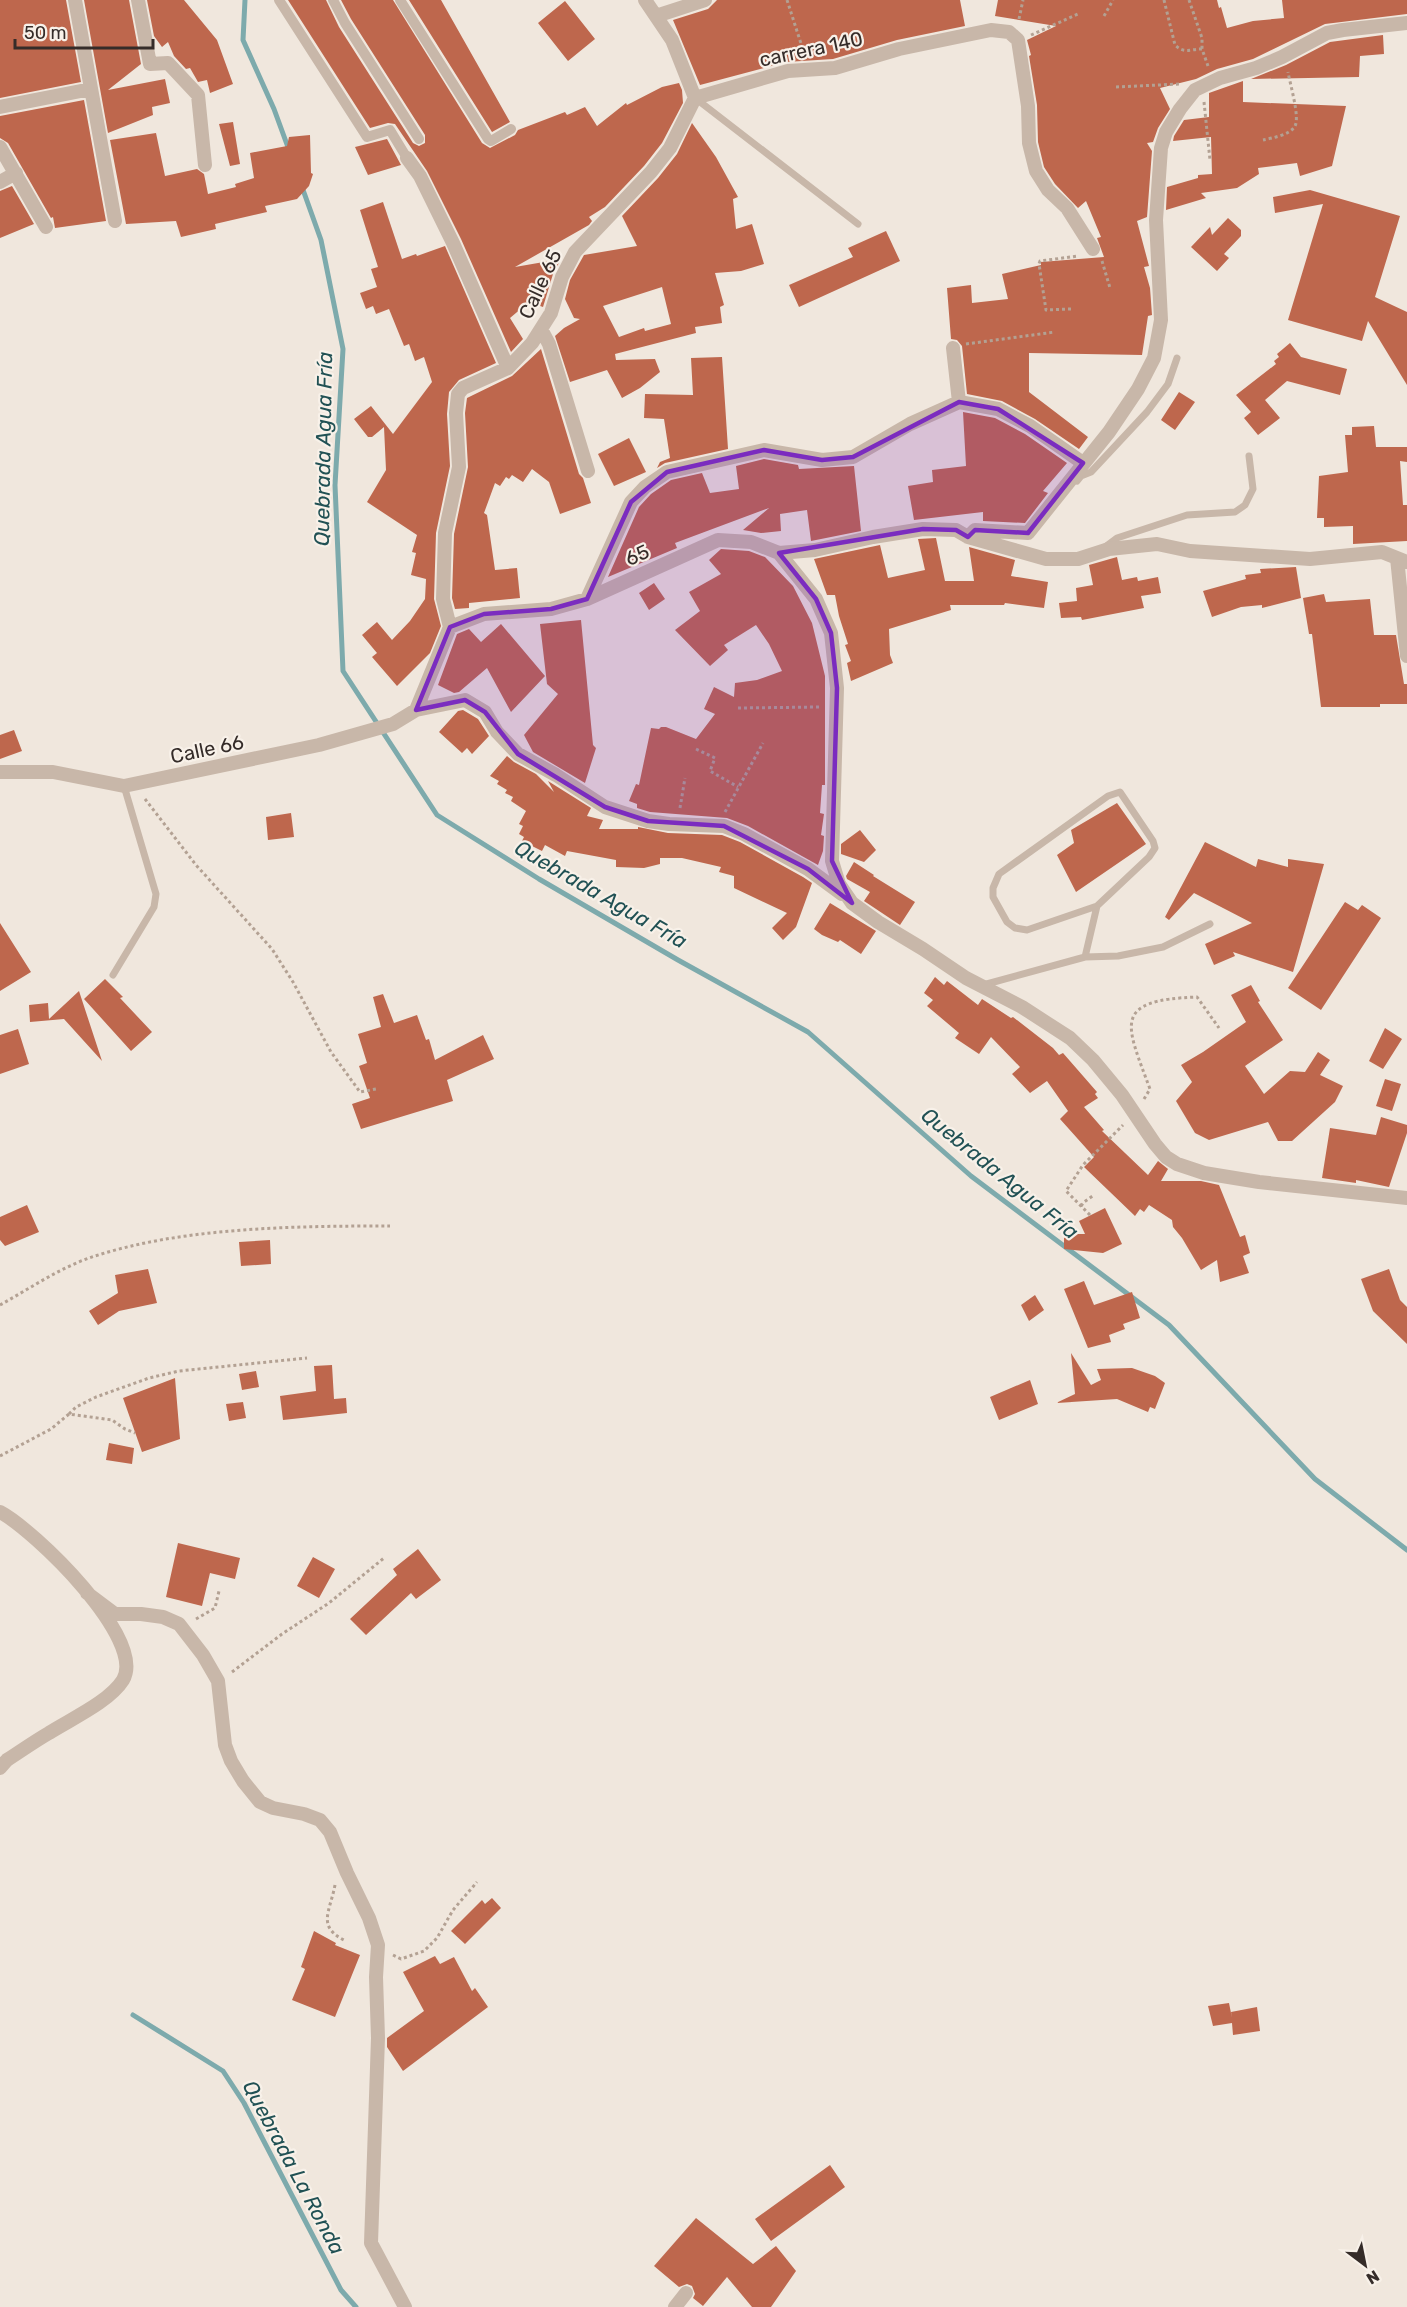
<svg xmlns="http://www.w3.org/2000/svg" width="1407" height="2307" font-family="Rubik,sans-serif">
  <rect width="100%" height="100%" fill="#f0e7dd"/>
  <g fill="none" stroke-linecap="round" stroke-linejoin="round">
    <path stroke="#7daaac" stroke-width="5" d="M245,0l-2,40 31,69 15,41
      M302,187l19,53 22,109 -8,136 8,186 94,144 102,64 139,81 130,72 163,144 198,149 146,154 92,71
      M133,2015l90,56 21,32 97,187 15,17"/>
  </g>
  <path fill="#be674d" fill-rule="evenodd" d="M0,0h66l15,82 -81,16z
    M84,0h45l12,64 -33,26 57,-11 5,24 -18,4 1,8 -45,18z
    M147,0h37l33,40 16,44 -23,9 -3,-13 -9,2 -8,-14 -4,1 -12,-13 -6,-14 -6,5 -8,-11z
    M288,0h38l13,27 74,116 6,3 6,-3v-8l-74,-116 -10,-19h52l89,143 8,5 25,-13 3,-5 47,-18 2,3 18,-8 12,19 29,-23 1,2 35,-18 17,-4 3,7 1,13 -21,40 -18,23 -39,41 -16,10 3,4 -3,4 -74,42 46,-8 -8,15 -10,33 -14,-5 -19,16 13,21 -12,13 -50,-113 -34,-68 -32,-47 -7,-1 -18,5z
    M409,0h32l69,122 -18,10z
    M717,0h243l5,26 -68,14 -64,19 -47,3 -86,23 -27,-65 35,-11z
    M998,0h219l2,8 2,-1 6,21 26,-7 31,-3 -2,-18h125v14l-82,10 -72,35 -36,10 -21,10 -36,9 10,21 -12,19 -5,14 -6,1 5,8 -5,66 -10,4 12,45 -5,1 6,21 2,27 -4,1 -6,39 -113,-2v39l59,45 -9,12 -44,-30 -33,-18 -35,-7 -5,-48 -5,-6 -6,-1 -4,-51 24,-3 1,18 36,-4 -6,-25 39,-9v-3l63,-5 -7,-19 4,-1 -15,-36 -8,7 -23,-24 -11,-17 -6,-25 -1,-37 -8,-49 2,-1 -4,-15 29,-14 -61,-10z
    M565,1l30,38 -27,22 -30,-38z
    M1383,35l1,19 -24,2 -1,21 -108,2 35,-14 44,-23z
    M1243,81v21l103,4 -14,60 -32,10 -3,-13 -39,5 1,6 -22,14 -36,5 5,5 -40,12 1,-23 31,-9v-3l14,-1 -1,-37 -38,4 1,-5 10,-16 25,-3v-24z
    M84,100l22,121 -51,7 -2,-11 -2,1 -43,-75 -8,-5v-22z
    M233,122l7,42 -10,2 -11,-42z
    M692,123l24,34 22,40 -5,2 3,30 16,-5 12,40 -23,7 -26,2 9,32 -4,2 2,16 -27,4 1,6 -81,21 1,6 39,-1 5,13 -20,16 -18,10 -15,-28 -37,12 -15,-46 9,-8 16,-9 -6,-1 -9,-19 5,-19 14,-25 53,-9 -15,-30 36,-38 19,-24zM662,287l9,37 -26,7 -1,-3 -25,9 -16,-31z
    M156,133l9,43 32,-7 7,5 4,20 28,-7 -1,-3 19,-6 -4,-25 37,-7 2,-9 21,-2 1,38 2,1 -4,12 -12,13 -32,7 2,6 -52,12 1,5 -35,8 -5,-16 -50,3 -16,-84z
    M387,139l14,26 -33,10 -13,-28z
    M12,186l22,38 -34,14v-47z
    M1310,190l90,26 -25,81 32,15v73l-39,-64 -6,20 -74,-21 35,-116 -48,9 -2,-16z
    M383,202l19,57 14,-5 1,2 28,-10 51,117 -37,17 -10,12 -2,22 3,52 -14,67 -2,66 7,27 -11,27 -33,33 -25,-29 5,-4 -15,-18 15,-13 15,18 18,-19 15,-22 1,-20 -15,-4 5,-22 -4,-1 5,-17 -50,-33 19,-32 -2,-43 -12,10h-4l-14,-18 17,-13 22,28 39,-52 -8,-25 -9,4 -6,-17 -5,2 -15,-37 -13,5 -3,-8 -7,3 -6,-16 17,-6 -6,-18 7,-2 -18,-57z
    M1228,218l13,12v6l-17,18 5,4 -12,13 -26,-24 19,-20 2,8z
    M886,231l14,30 -101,46 -10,-22 64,-28 -5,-9z
    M1290,343l11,14 46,12 -7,26 -53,-14 -22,19 15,18 -22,17 -14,-17 7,-6 -15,-17 40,-31 -2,-3 5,-4 -2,-3z
    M541,349l38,125 4,4 8,25 -31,11 -11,-32 -17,-13 -9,13 -11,-7 -3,4 -3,-2 -6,9 -5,-3 -11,30 3,2 8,55 22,-2 3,30 -51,5v5l-14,1 -3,-11 2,-64 14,-67 -3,-54 2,-15 45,-22z
    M722,357l6,92 -63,14 -8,5 3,-6 10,-4 -6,-39 -20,-1 1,-24 48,1 -2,-37z
    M1179,392l16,10 -20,28 -14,-10z
    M963,412l32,6 30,16 42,29 -24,28 5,2 -23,30 -42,-2v-9l-69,8 -6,-34 25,-4 -1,-12 34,-4z
    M1374,426l2,21h31v15l-7,-1 3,44h4v36l-54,3v-18l-29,1v-9h-7l2,-42 29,-4 -3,-37h7v-8z
    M629,438l17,34 -32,14 -16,-32z
    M764,459l34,6 1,4 55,-3 7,65 -50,10 -4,-31 -27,4 1,17 -20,2 -18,-3 26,-22 -94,35 2,5 -69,29 31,-70 12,-13 20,-14 31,-7 8,20 29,-4 -3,-23z
    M936,538l9,43h29l-5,-34 46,13 -4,16 37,6 -4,26 -39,-5 -1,2h-54l1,5 -62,19 1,26 3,8 -42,18 -4,-18 4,-2 -6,-16 3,-1 -9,-28 -4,-21h-8l-13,-36 66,-14 8,33 37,-8 -7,-31z
    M721,549l28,2 16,6 28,29 19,37 13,53v109h-3l-2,28 4,1 -3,21 3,1 -1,15 -5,14 -70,-39 -21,-8 -77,-6 -13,-4v-4l-8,-3 7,-17 3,1 12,-57 8,1 2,-2h5l30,12 19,-25 -11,-5 10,-22 20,10 1,-14 22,-3 25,-9 -13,-27 -13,-19 -32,20 4,5 -18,16 -35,-36 25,-19 -11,-19 32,-18 -12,-14z
    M1117,557l5,23 15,-3 1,4 20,-4 3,16 -20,3 3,12 -62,12 -1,-3 -20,1 -2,-15 18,-2 -1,-13 17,-3 -4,-20z
    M1296,567l5,31 -39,10v-3l-21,2 -29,10 -9,-26 43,-12 -1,-4 16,-2 -1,-4z
    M654,583l11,16 -16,11 -10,-17z
    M1324,594l2,8 44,-3 4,36h22l8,49h3v20h-27v3h-59l-9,-73h-3l-6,-36z
    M581,620l12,125 3,3 -11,35 -52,-31 -9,-17 34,-41 -11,-10 -7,-60z
    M501,624l44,52 -34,36 -24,-44 -28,24 -5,1 -16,-8 19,-51 12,-5 12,13z
    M463,710l15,9 11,17 -17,18 -5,-6 -5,5 -23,-21 19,-21z
    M14,730l8,21 -22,8v-24z
    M507,756l7,6 22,12 18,18 -6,-11 43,27 -4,8 16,4 -4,9h39v-2l30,6 54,2 18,7 63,35 9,6 -16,44 -13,13 -11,-12 15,-15 -53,-25v-12l-15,-4 2,-5 -39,-9h-22v6l-16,4 -28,-1v-7l-49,-9 -2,5 -20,-11 -3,6 -20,-10 2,-4 -5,-3 4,-8 -4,-2 7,-13 -15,-10 2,-4 -8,-4 2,-3 -10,-6 2,-3 -9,-5z
    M1117,803l29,41 -70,48 -19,-37 17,-12 -3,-13z
    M291,813l3,24 -26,3 -2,-23z
    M860,830l16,20 -12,12 -23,-8v-10z
    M1205,842l51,25 2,-8 30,8v-8l36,5 -31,108 -60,-20 2,4 -21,9 -9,-21 47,-21 -58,-30 -25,27 -4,-3z
    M854,862l20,13 -1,1 42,26 -15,23 -36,-24 6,-9 -23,-13 -1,-3z
    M1345,902l13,8 4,-5 19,13 -60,92 -33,-22z
    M830,903l46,28 -15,23 -21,-14 -2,2 -16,-7 -8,-6z
    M0,923l31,49 -31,19z
    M935,977l9,8 3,-4 31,24 4,-6 29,19 2,-1 40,31 6,7 4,-2 34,39 -2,2 3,4 -14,9 20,23 -2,1 46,44 10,-14 10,8 -7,12h40l18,4 21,52 5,-2 5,18 -7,3 6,17 -29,9 -3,-22 -16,10 -19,-32 -9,-11 -1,-7 -23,-15 -5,7 -4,-3 -5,7 -51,-49 10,-10 -34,-38 8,-8 -21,-30 -17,12 -18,-19 8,-7 -29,-30 -12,17 -24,-16 4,-5 -32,-27 6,-6 -9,-7z
    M105,979l18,18 -3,1 32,34 -21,19 -47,-52z
    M1251,985l9,16 -2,1 25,38 -38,26 19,28 26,-23 15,1 13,-20 12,8 -10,15 23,11 -8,16 -43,39h-14l-10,-19 -59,18 -14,-7 -19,-32 16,-19 -11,-17 22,-13 43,-30 -15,-27z
    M79,991l23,70 -38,-42 -34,3 -1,-17 19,-2 1,16z
    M383,994l11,29 23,-8 9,25 3,-1 6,21 48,-25 11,24 -47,21 6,21 -92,28 -9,-25 18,-6 -11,-32 8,-3 -9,-29 23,-7 -8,-30z
    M1385,1028l17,11 -19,30 -14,-8z
    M18,1029l11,35 -29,10v-39z
    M1385,1079l16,5 -9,27 -16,-5z
    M1381,1117l26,8v8l-18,54 -33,-7v3l-34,-5 8,-50 46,7z
    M27,1205l12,27 -34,14 -5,-6v-23z
    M1105,1208l17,36 -19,9 -39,-4v-15h21l-6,-13z
    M270,1240l1,24 -30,2 -2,-24z
    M148,1269l9,34 -38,8 -21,14 -9,-14 29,-18 -3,-18z
    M1389,1269l11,31 7,7v37l-34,-33 -12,-32z
    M1084,1281l10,24 38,-13 8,26 -17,6 2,5 -16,6 2,7 -23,6 -24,-59z
    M1035,1295l9,15 -15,11 -8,-16z
    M1071,1353l20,32 10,-5 -4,-11 35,-1 23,8 10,7 -10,26 -5,-2 -2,5 -31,-13 -61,4 19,-9z
    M332,1365l2,34 12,-1 1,15 -64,7 -3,-24 36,-5 -2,-25z
    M256,1371l3,16 -17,3 -3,-16z
    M175,1378l5,61 -38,13 -19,-54z
    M1030,1380l8,24 -39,16 -9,-23z
    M243,1402l3,16 -17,3 -3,-17z
    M109,1443l25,5 -2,16 -26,-4z
    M178,1543l62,15 -5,21 -25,-6 -8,33 -36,-9z
    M418,1549l23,31 -25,19 -5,-6 -45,42 -16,-16 47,-44 -4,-6z
    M313,1557l22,12 -16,29 -22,-12z
    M492,1898l9,10 -36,36 -14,-13 31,-31 3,4z
    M314,1931l22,12 -1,2 25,10 -25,62 -43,-17 13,-31 -4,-2z
    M435,1956l5,8 14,-7 18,34 3,-3 13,19 -85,64 -16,-24v-9l37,-27 -21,-39z
    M1229,2003l3,15 -1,-6 26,-5 3,24 -27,4 -1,-12 -19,3 -5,-20z
    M830,2165l15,22 -74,54 -16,-22z
    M696,2218l57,46 23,-18 20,25 -25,36h-19l-25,-30 -24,29 -10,-8 2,-4 -3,-8 -5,-2 -8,3 -25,-21z"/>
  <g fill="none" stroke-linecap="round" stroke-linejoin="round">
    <path stroke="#b3a193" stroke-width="3" stroke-dasharray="3 3" stroke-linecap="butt" d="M787,0l18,56
      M1164,0l11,45c9,9 16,4 27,4l6,17
      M1189,0l13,38v11
      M1104,16l9,-16
      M1019,19l4,-19
      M1031,35l47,-21
      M1116,87l64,-3
      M1204,102l6,58
      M1263,140c9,-2 27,-5 32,-14 5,-9 -5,-42 -7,-54
      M1102,261l8,27
      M1071,309l-25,1 -7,-46 1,-3 38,-5
      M966,344l89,-12
      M738,708l82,-1
      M696,749l19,9 -5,13 28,16
      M145,799l51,66 76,84 21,33 38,70 29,40 16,-3
      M680,808l5,-30
      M725,812l38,-69
      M1144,1099l6,-10c-24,-65 -39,-89 47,-92l22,31
      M1081,1206l3,-4 10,-7
      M1090,1215l-24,-24 17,-26 40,-40
      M0,1305c29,-16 58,-36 89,-47 91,-31 206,-32 301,-32
      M69,1414l7,-7 20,-10 53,-19 30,-7 128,-13
      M0,1456l51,-27 18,-15 43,6 13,9 10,4
      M196,1619l19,-11 4,-17
      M232,1672l50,-38 47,-31 55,-45
      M335,1885c-5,27 -19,42 11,56
      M393,1955l8,4 23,-8 13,-13 16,-28 24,-28"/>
    <path stroke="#c8b7a9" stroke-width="7" d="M695,98l163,126
      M1077,481l4,-5 10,-4 56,-60 21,-28 9,-26
      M1105,547l12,-9 70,-23 48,-3 10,-7 8,-16 -4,-33
      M1085,957l12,-51 52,-49 6,-9 -2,-7 -33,-49 -12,4 -109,78 -6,14v9l14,25 8,6 12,2 70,-24
      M113,975l41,-68 2,-13 -32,-108
      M983,985l102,-28 33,-1 45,-9 47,-23"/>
    <path stroke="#c8b7a9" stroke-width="10" d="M279,0l88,137 23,-7 17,28
      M333,0l12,23 74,116
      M400,0l88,139 3,2 20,-12"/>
    <path stroke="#c8b7a9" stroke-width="14" d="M75,0l40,221
      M138,0l12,64 18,-1 30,32 7,70
      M645,0l27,40 23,58 93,-27 47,-3 64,-19 92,-19 18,2 9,8 10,66 1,37 7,28 12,19 19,18 26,41
      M656,16l49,-16
      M0,107l91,-18
      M0,147l46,80
      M407,158l13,18 33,67 55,125
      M0,182l16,-9
      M541,329l8,15 39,127
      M953,348l6,54
      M968,537l78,22h32l31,-10 48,-5 33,7 120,8 72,-7 25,10
      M779,553l36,-3 58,-13 50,-8 33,1 12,7 7,-7 53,3 81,-101 29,-43 16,-31 7,-38 -5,-100 5,-72 5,-16 14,-23 15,-19 25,-12 36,-10 26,-11 45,-24 16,-3 64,-7
      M1397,558l10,98
      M587,599l44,-97 14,-15 22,-15 97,-22 58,10 31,-3 57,-33 49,-22 39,7 32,17 53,37
      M450,627l-7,-28 2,-66 14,-66 -3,-54 2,-19 5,-6 45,-20 24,-25 19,-30 11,-36 13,-25 76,-80 19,-24 25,-50
      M416,710l34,-83 34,-13 67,-5 36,-10 131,-59 33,2 28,11 37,46 15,34 6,55 -5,173 7,23 13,19 26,19 45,27 43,29 56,29 48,31 23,22 29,35 33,49 11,13 11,7 27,9 55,9 148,16
      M0,772h53l71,14 195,-41 74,-21 23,-14 49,-10 20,12 12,20 21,22 38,21 49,32 43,14 21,3 55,2 20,8 64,35 34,25
      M0,1512c34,18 147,127 123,168 -14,22 -52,39 -74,53 -14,8 -28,18 -42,27l-7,8
      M87,1593l28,21h26l22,3 16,7 24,31 15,26 7,64 6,16 12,20 17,21 13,6 31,6 16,6 10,12 17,41 22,45 9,27 -2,32 2,61 -7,205 34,64
      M675,2307l11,-14"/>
  </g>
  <path fill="#7b2cbf" fill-opacity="0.2" stroke="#7b2cbf" stroke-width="4.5" stroke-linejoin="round" d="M959,402l39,7 85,54 -55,70 -53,-3 -7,7 -12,-7 -33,-1 -144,24 37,46 15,34 6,55 -5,173 20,42 -44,-34 -84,-43 -76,-5 -43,-14 -87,-53 -33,-42 -20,-12 -49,10 34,-83 34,-13 67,-5 36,-10 44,-97 36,-30 97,-22 58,10 31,-3z"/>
  <g text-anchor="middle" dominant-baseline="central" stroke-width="4.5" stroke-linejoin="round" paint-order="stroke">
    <g font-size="20" fill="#352c29" stroke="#f8f1e9">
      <text transform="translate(811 49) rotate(-12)">carrera 140</text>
      <text transform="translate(540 284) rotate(-65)">Calle 65</text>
      <text transform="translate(637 555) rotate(-24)">65</text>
      <text transform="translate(207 749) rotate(-12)">Calle 66</text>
    </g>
    <g font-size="21" font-style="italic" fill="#215154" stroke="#f8f1e9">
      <text transform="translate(323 449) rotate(-89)">Quebrada Agua Fría</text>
      <text transform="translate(601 894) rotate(30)">Quebrada Agua Fría</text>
      <text transform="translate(1000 1173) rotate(39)">Quebrada Agua Fría</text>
      <text transform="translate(294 2167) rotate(62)">Quebrada La Ronda</text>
    </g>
  </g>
  <g transform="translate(1365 2265) rotate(148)" stroke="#f8f1e9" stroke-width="4.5" paint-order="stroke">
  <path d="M0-4.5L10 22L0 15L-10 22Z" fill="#352c29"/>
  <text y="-9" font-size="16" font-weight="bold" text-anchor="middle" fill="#352c29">N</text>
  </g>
  <path d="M15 39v9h138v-9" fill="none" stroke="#352c29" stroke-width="3"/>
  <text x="24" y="39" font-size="18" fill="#352c29" stroke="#f8f1e9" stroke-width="4.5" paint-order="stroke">50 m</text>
</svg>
